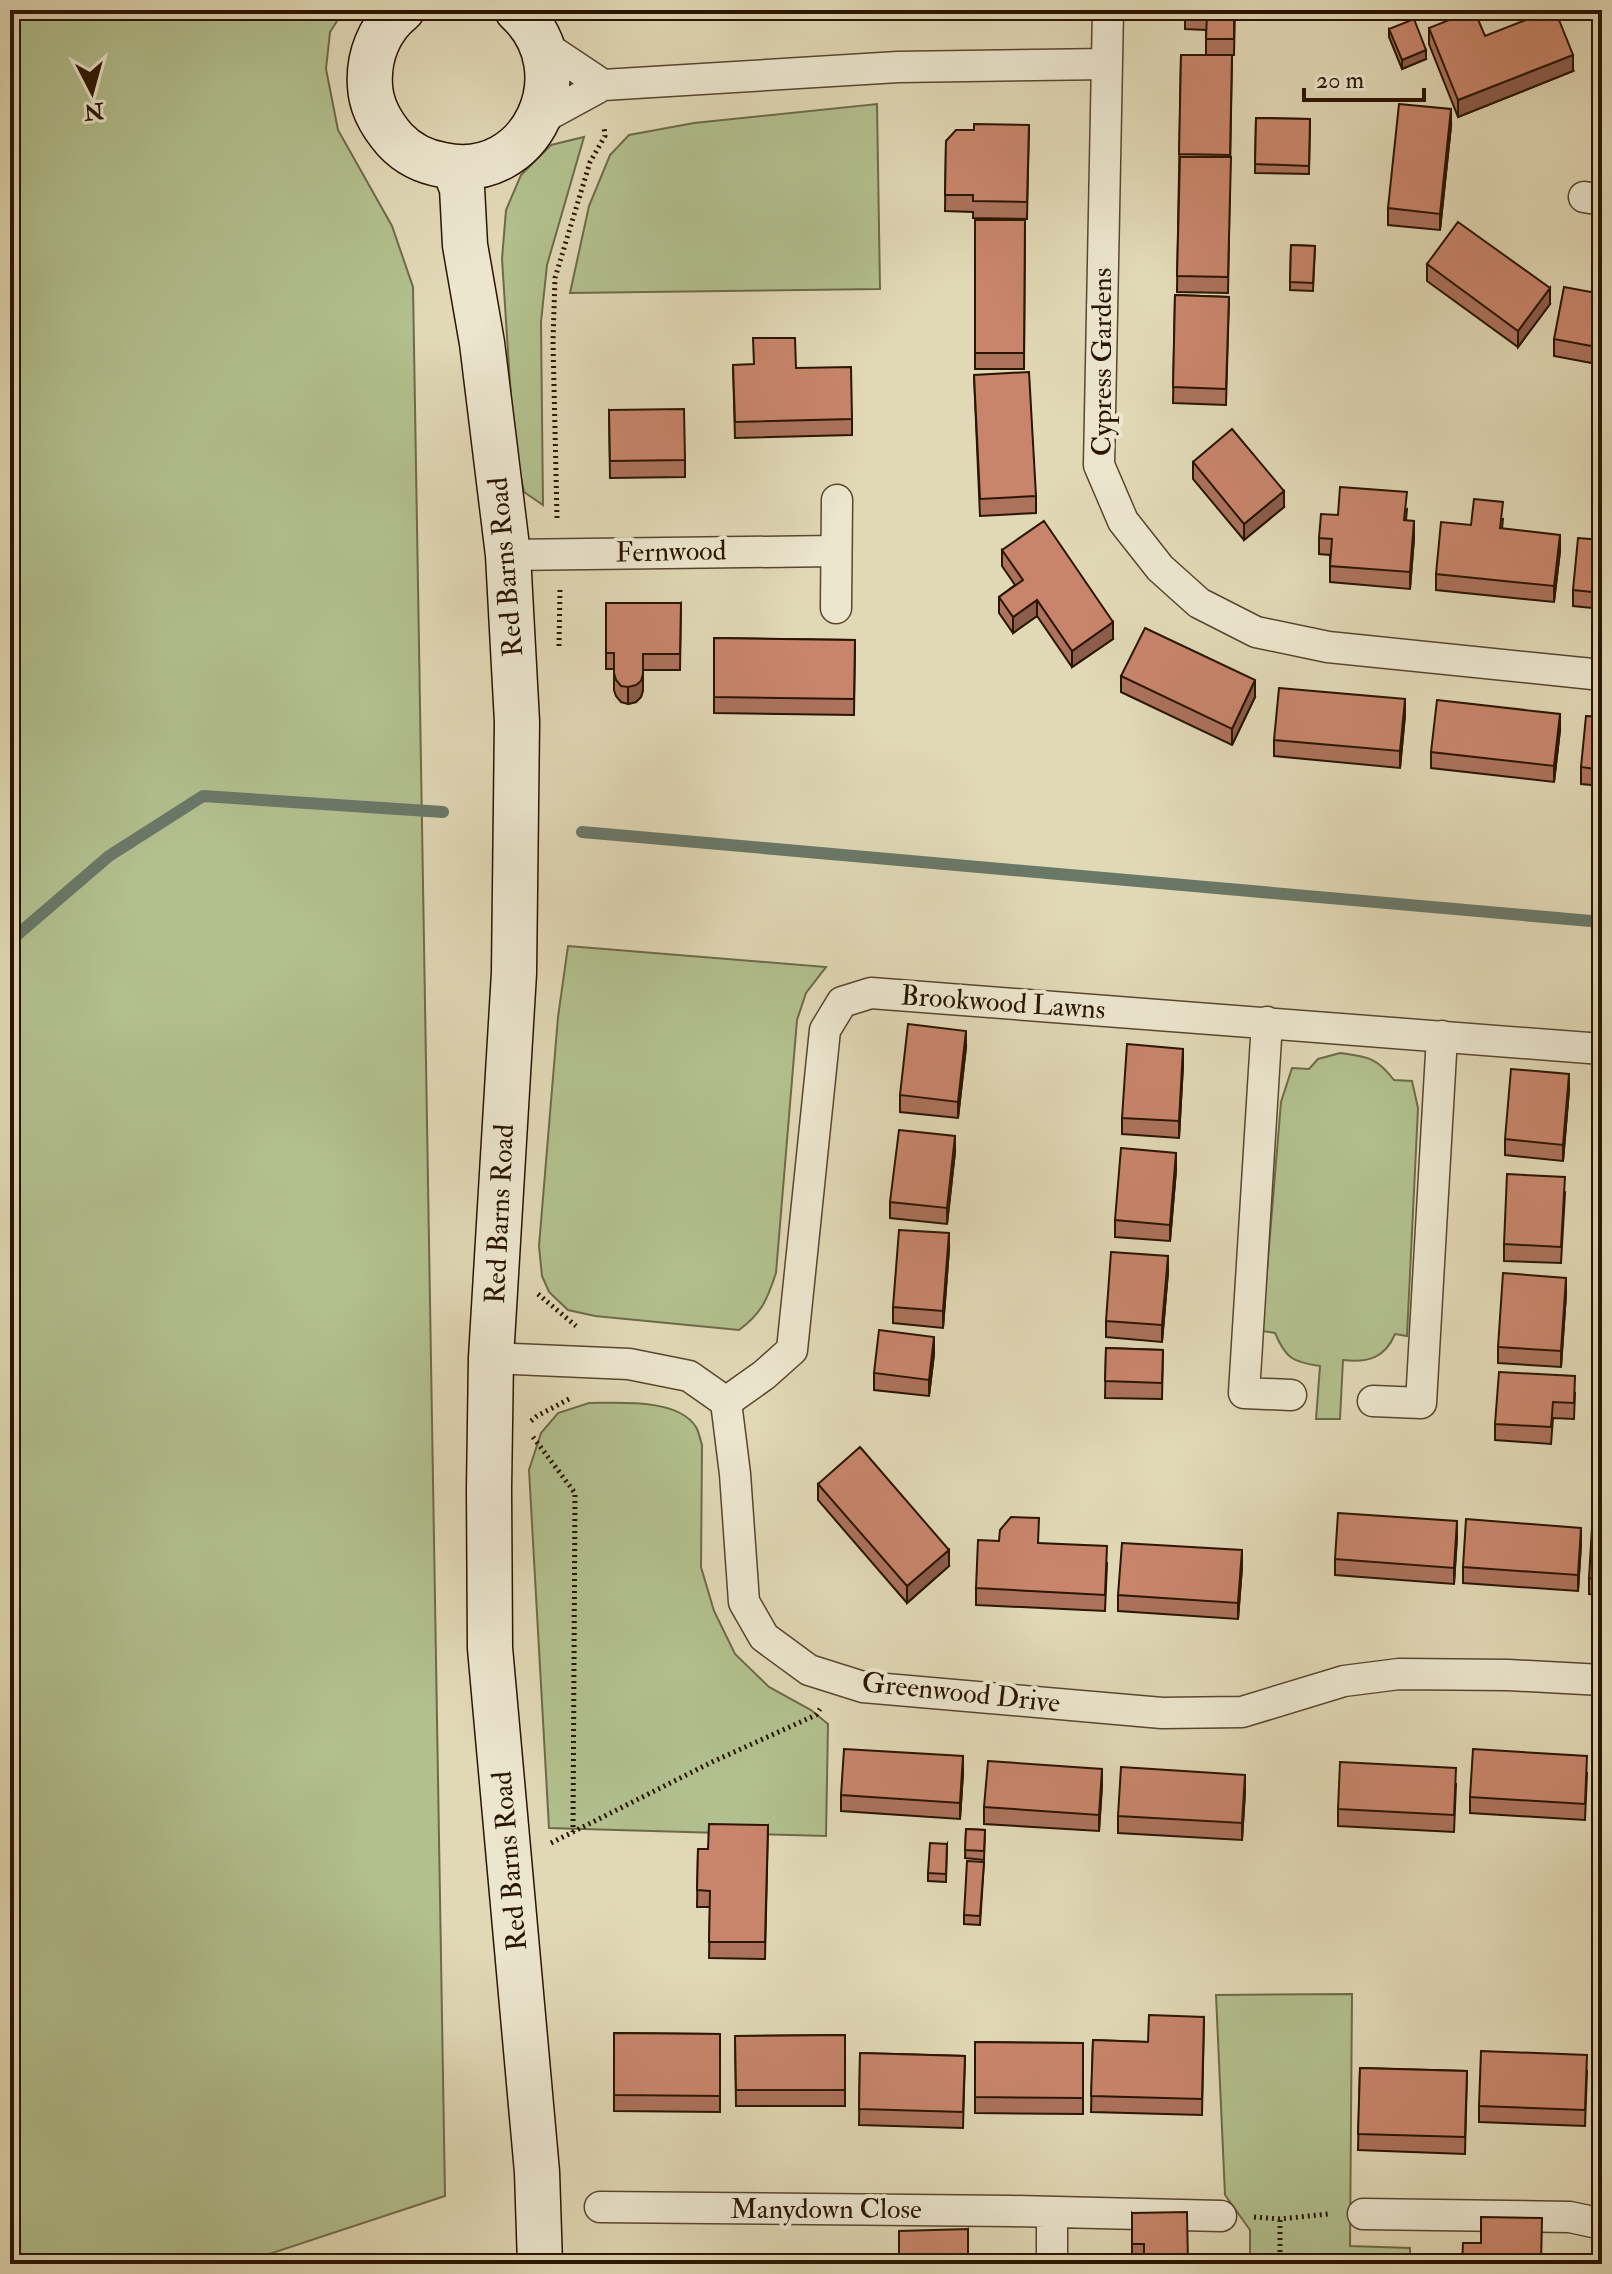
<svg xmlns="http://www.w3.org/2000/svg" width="1612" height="2274" font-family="'IM FELL Double Pica',serif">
  <rect width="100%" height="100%" fill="#e1d8b5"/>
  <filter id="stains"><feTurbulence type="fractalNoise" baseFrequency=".0025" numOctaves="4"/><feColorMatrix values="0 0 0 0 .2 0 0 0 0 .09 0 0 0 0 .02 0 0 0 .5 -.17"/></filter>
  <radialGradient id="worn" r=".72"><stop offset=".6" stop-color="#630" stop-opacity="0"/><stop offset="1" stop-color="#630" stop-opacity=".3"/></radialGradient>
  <path fill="#b2bf8e" stroke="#6e6a48" stroke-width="2" d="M10,10h334l-14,22 -4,37 12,61 54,96 21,61 32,1909 -206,68h-229z
    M877,104l3,185 -310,4 19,-87 21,-51 19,-20 65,-12z
    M584,137l-37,128 -6,57 2,183 -19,-13 -10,-47 -12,-186 4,-49 15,-35 30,-30z
    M568,946l258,21 -20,26 -9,27 -21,253c-9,27 -14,40 -37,57l-144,-14 -27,-6 -19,-18 -7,-16 -3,-30 19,-229z
    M1340,1053c28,4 36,4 54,27l18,1 6,27 -11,228 -12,-2c-10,24 -27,29 -52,26l-3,59h-24l4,-53c-27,-4 -34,-7 -45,-33l-13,-2 19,-229 11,-34 17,1 9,-10z
    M589,1403c29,0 89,-5 107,24 3,5 4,12 6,18l-1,122 13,44 21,43 34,33 42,23 17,14 -2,112 -277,-8 -20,-358 12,-37 17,-20z
    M1352,1994l-2,252 60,2v16h-160v-34l-25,-35 -9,-200z"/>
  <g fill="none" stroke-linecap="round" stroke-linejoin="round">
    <path stroke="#6a7868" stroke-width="12" d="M582,832l1020,90
      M10,941l99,-85 94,-60 240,16"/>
    <defs>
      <path id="street" d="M1108,10l-9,455 24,56 37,47 39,35 57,29 72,15 274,28
        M540,43l63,42
        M537,121l66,-36 295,-18 209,-3
        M1584,197l18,3
        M508,555l327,-4
        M836,608l1,-108
        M1267,1022l-23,371 47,2
        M491,1358l138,6 60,12 37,26 9,72 9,128 20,35 45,33 54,17 299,26 80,-1 102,-31 55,-7 109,1 94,5
        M1373,1401l48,2 21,-367
        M726,1402l38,-27 28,-25 33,-320 17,-28 29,-9 731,56
        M600,2207l411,4 210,5
        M1052,2212v52
        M1363,2214l207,3 32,7"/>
      <path id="secondary" d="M402,10c-23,18 -34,47 -32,76 1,21 11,38 25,54 13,14 30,22 48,25 89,19 141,-94 74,-155
        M454,168l8,20 3,57 17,98 26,212 9,167 -3,251 -23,385 -2,131 1,159 47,524 3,92"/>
    </defs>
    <use href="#street" stroke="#58462e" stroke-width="33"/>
    <use href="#secondary" stroke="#2a1501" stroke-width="47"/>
    <path stroke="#2a1501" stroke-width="5" stroke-dasharray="2 4" stroke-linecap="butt" d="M557,518l-4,-176 2,-64 35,-116 15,-26 -1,-10
      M559,646l1,-58
      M538,1294l38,32
      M531,1421l6,-5 34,-18
      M533,1437l42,56 -2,339
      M551,1843l161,-81 104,-47 4,-6
      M1254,2217l26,2 48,-5
      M1280,2264v-45"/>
    <use href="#street" stroke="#ece6cf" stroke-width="30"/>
    <use href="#secondary" stroke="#ece6cf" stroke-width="44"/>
  </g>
  <path fill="#ac725c" stroke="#2a1501" stroke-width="2" d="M938,10h64h-23l-1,10h-40z
    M1235,10l-1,45h-28v-25l-21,-1v-16z
    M1429,28l56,8 88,35 -115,46 -29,-73z
    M1389,29l37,30 -24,10 -13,-32z
    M1602,41v36l-4,-1v-16z
    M1181,55h51l-4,238 -51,-1z
    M1256,118l54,1 -1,55 -54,-1z
    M1029,125l-2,94 -54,-1v-6l-28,-1 1,-70 28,-11z
    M1451,126l-11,104 -52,-5v-17z
    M975,220h50l-1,149h-49z
    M1291,245l24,1 -2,45 -23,-1z
    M1427,264l123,40 -32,43 -91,-66z
    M1602,294v71l-48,-9v-17z
    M1175,295l54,2 -3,108 -53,-2z
    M733,365l63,3 56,51v16l-117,3z
    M974,375l62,121v17l-56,3z
    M609,410l76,50v17l-75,1z
    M1193,462l91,45 -40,33 -51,-61z
    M1407,509l-1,11 8,18 -4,51 -80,-7v-27l-11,-1v-16z
    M1503,519l-1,10 58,22 -6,51 -118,-12v-16l35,-49z
    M1602,540v69l-29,-3v-16z
    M1002,550l111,89 -41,28 -35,-51 -24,17 -14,-20v-16l16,-12 -13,-19z
    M681,603l-1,67h-37v20l-2,7 -5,5 -8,2 -7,-2 -5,-6 -2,-6v-21h-8v-16z
    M714,638l141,2 -1,75 -140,-2z
    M1121,676l134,21 -23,48 -111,-53z
    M1405,715l-5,53 -126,-12v-16z
    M1602,717v69l-21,-2v-17z
    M1560,730l-6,52 -123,-14v-16z
    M966,1047l-8,71 -58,-6v-17z
    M1183,1065l-4,73 -57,-4v-16z
    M1569,1090l-6,71 -58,-6v-16z
    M955,1152l-8,72 -57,-6v-16z
    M1176,1170l-6,71 -55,-4v-17z
    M1565,1193l-4,70 -57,-2v-17z
    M949,1249l-6,79 -50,-5v-16z
    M1168,1272l-6,70 -56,-5v-16z
    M1566,1294l-5,73 -63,-4v-16z
    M1106,1348l57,2 -1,49 -57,-1z
    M934,1354l-5,42 -55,-6v-17z
    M1575,1393l-1,26 -21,-1 -2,26 -56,-4v-16z
    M818,1484l131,82 -42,37 -89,-103z
    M1602,1528v67l-13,-1v-16z
    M1457,1537l-3,47 -119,-9v-16z
    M1039,1543l68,20 -2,48 -129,-6v-17z
    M1581,1544l-3,47 -115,-8v-16z
    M1242,1567l-4,52 -120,-8v-16z
    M1602,1759v62l-7,-1v-16z
    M963,1773l-3,46 -119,-8v-16z
    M1587,1773l-2,47 -115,-7v-16z
    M1456,1784l-2,48 -116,-6v-17z
    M1102,1785l-3,46 -115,-7v-17z
    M1245,1792l-3,48 -124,-7v-17z
    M768,1825l-3,134 -56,-1 1,-51h-13l1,-58h10z
    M966,1829l19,1 -1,30 -19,-2z
    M947,1844l-1,38 -18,-1v-8z
    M984,1862l-4,63 -16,-1v-9z
    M1204,2017l-2,98 -111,-3 2,-72 55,2z
    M614,2033l106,1v78l-106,-1z
    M845,2035v71h-109l-1,-70z
    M975,2042l108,1v71l-108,-1z
    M860,2053l105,3 -2,72 -104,-3z
    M1360,2068l107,3 -2,83 -107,-4z
    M1587,2071l-2,55 -106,-4v-16z
    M1132,2213l56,51 -56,-4z
    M968,2229v35h-69z"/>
  <path fill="#8c5d4b" stroke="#2a1501" stroke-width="2" d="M1426,50v9l-24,10v-9z
    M1573,55v16l-115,46v-17z
    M1451,109v17l-11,104v-16z
    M1550,288v16l-32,43v-16z
    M1284,491v16l-40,33v-16z
    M1414,521v17l-4,51v-17z
    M1560,535v16l-6,51v-16z
    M1037,600v16l-24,17v-16z
    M1113,622v17l-41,28v-16z
    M643,674v16l-2,7 -5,5 -8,2v-17z
    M1255,680v17l-23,48v-16z
    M1405,699v16l-5,53v-17z
    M1560,714v16l-6,52v-16z
    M966,1031v16l-8,71v-16z
    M1183,1049v16l-4,73v-17z
    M1569,1074v16l-6,71v-16z
    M955,1136v16l-8,72v-16z
    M1176,1153v17l-6,71v-16z
    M949,1233v16l-6,79v-17z
    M1168,1256v16l-6,70v-17z
    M1566,1278v16l-5,73v-16z
    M934,1337v17l-5,42v-16z
    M1457,1521v16l-3,47v-16z
    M1581,1528v16l-3,47v-16z
    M949,1550v16l-42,37v-17z
    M1242,1550v17l-4,52v-16z
    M963,1756v17l-3,46v-16z
    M1102,1769v16l-3,46v-16z
    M1245,1775v17l-3,48v-17z"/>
  <path fill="#c8856b" stroke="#2a1501" stroke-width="2" d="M1185,10h49v29h-28l1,-25 -22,-1z
    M1474,10l11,26 66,-26h4l18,45 -115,45 -29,-72z
    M1414,19l12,31 -24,10 -13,-31z
    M1602,41v20l-4,-1z
    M1181,55h51l-2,100 -51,-1z
    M1399,104l52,5 -11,105 -52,-6z
    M1256,118l54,1 -1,47 -54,-2z
    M974,124l55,1 -2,77 -54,-1v-6h-28l1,-54 10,-11h18z
    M1180,157h51l-3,120 -51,-1z
    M975,220h50l-1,133h-49z
    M1458,222l92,66 -32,43 -91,-67z
    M1291,245l24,1 -2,37 -23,-1z
    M1564,287l38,7v54l-48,-9z
    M1175,295l54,2 -3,92 -53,-2z
    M753,338h42l1,30 55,-1 1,52 -117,3 -2,-57 21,-1z
    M1029,372l7,124 -56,3 -6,-124z
    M684,409l1,51 -75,1 -1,-51z
    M1232,429l52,62 -40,33 -51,-62z
    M1340,487l67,5 -3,28 10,1 -4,51 -80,-6 2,-27 -13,-1 2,-24 17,1z
    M1474,499l29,3 -3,26 60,7 -6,51 -118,-12 5,-52 30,3z
    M1044,521l69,101 -41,29 -35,-51 -24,17 -14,-20 24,-17 -21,-30z
    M1578,538l24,2v53l-29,-3z
    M606,603h75l-1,51h-37v20l-2,7 -5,4 -8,2 -7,-1 -5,-6 -2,-7v-20h-8z
    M1145,628l110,52 -23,49 -111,-53z
    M714,638l141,2 -1,59 -140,-2z
    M1279,688l126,11 -5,52 -126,-11z
    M1437,700l123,14 -6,52 -123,-14z
    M1586,716l16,1v53l-21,-3z
    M908,1024l58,7 -8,71 -58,-7z
    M1127,1044l56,5 -4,72 -57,-3z
    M1511,1069l58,5 -6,71 -58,-6z
    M899,1130l56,6 -8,72 -57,-6z
    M1121,1148l55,5 -6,72 -55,-5z
    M1507,1174l58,3 -4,70 -57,-3z
    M899,1230l50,3 -6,78 -50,-4z
    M1111,1252l57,4 -6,69 -56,-4z
    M1503,1273l63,5 -5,73 -63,-4z
    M879,1330l55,7 -5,43 -55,-7z
    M1106,1348l57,2 -1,33 -57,-2z
    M1499,1372l76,4 -1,27 -21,-1 -2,25 -56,-3z
    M860,1447l89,103 -42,36 -89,-102z
    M1338,1513l119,8 -3,47 -119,-9z
    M1011,1517l28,1 -1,25 69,3 -2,49 -129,-7 2,-48 21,1 1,-11z
    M1466,1519l115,9 -3,47 -115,-8z
    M1592,1528h10v51l-13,-1z
    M1122,1543l120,7 -4,53 -120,-8z
    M844,1749l119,7 -3,47 -119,-8z
    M1473,1749l114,7 -2,48 -115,-7z
    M1598,1759h4v45h-7z
    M988,1761l114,8 -3,46 -115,-8z
    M1340,1762l116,6 -2,47 -116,-6z
    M1121,1767l124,8 -3,48 -124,-7z
    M709,1824l59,1 -3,117h-56l1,-51 -13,-1 1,-41h10z
    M966,1829l19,1 -1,21 -19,-1z
    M930,1843l17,1 -1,30 -18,-1z
    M967,1861l17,1 -4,54 -16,-1z
    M1149,2015l55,2 -2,82 -111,-3 2,-56 55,2z
    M614,2033l106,1v62l-106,-1z
    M845,2035v55h-109l-1,-54z
    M975,2042l108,1v55l-108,-1z
    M1481,2051l106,4 -2,55 -106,-4z
    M860,2053l105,3 -2,56 -104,-3z
    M1360,2068l107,3 -2,66 -107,-3z
    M1187,2212l1,52h-44v-20h-12v-31z
    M1481,2217l61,1 -1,46h-79l1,-21h18z
    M968,2229v29l-14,1v5h-55v-33z"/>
  <g text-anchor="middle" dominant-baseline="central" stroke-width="8" stroke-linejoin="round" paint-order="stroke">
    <g font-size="28" fill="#2a1501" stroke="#ece6cf">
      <text transform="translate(1102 362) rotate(-90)">Cypress Gardens</text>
      <text transform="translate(671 552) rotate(-1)">Fernwood</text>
      <text transform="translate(506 567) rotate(-95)">Red Barns Road</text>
      <text transform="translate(1003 1003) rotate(4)">Brookwood Lawns</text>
      <text transform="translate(500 1214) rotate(-87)">Red Barns Road</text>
      <text transform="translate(961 1693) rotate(6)">Greenwood Drive</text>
      <text transform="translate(510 1861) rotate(-95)">Red Barns Road</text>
      <text x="826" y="2209">Manydown Close</text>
    </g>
  </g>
  <rect width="1612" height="2274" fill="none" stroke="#e1d8b5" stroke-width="40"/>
  <rect x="12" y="12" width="1588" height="2250" fill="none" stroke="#2a1501" stroke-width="4"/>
  <rect x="20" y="20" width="1572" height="2234" fill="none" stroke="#2a1501" stroke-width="2"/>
  <g transform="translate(92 92) rotate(174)" stroke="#ece6cf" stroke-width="6" paint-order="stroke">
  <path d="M0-6L14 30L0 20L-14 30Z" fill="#2a1501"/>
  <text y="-12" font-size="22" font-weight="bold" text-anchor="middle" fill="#2a1501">N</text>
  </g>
  <path d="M1304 88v12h120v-12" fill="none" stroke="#2a1501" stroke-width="4"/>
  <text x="1316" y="88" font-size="24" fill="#2a1501" stroke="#ece6cf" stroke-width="6" paint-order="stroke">20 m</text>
  <rect width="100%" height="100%" filter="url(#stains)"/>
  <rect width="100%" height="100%" fill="url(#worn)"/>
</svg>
